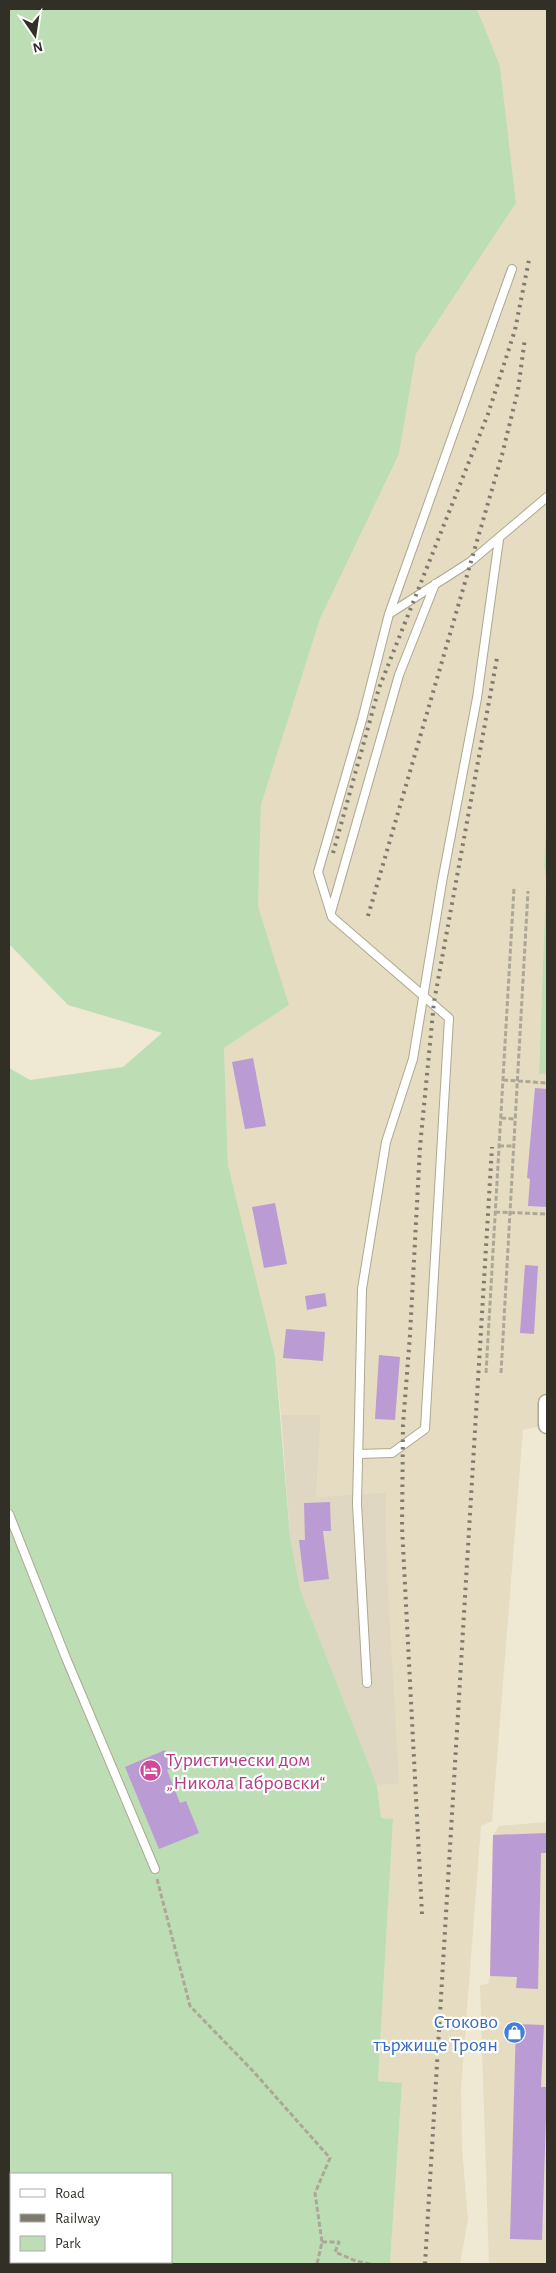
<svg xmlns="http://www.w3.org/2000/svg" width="556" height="2273" font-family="'Alegreya Sans',sans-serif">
  <rect width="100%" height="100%" fill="#efe8d3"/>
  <path fill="#e5dcc1" d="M477,9h70v796l-3,61 2,14 -7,194h8v351l-24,5 -31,391 -11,5 -20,263 1,59 6,71 -8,45h-70l12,-181 -24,-2 15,-262 -12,-1 -4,-33 21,-1 -11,-215 -1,-77 -70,5 5,-82h-40l-6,-59 -47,-191 -4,-117 65,-43 -31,-99 3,-101 59,-186 79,-165 17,-100 100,-151 -16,-137z
    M547,1822v442h-58l-9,-279 8,-1 2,-8 3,-141 6,-9z"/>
  <path fill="#e0d7c2" d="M281,1415h40l-5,82 70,-5 1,77 12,215 -22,1 -77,-196 -10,-53z"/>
  <path fill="#bdddb5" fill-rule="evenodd" d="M9,9h468l23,57 16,137 -100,151 -17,100 -79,165 -59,186 -3,101 31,99 -65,43 4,117 47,191 15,180 10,53 77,196 4,33 12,1 -15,262 24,2 -12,181h-381v-1196l21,12 93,-13 39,-34 -94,-28 -59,-61zM11,2174h160v88h-160z
    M547,805v269h-8l7,-194 -2,-14z"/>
  <path fill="#bb9bd3" d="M253,1058l13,68 -21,3 -13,-67z
    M535,1088l12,1v118l-19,-1 2,-27 -3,-1z
    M275,1203l12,61 -23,4 -12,-61z
    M525,1265l13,1 -4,68 -14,-1z
    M325,1293l2,13 -20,4 -2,-14z
    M286,1329l39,3 -2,29 -40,-3z
    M379,1355l21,2 -5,63 -20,-1z
    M330,1502l1,29h-8l6,48 -25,3 -5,-42h6l-1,-37z
    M165,1750l7,18 -5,2 13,33 6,-2 13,32 -40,16 -34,-82z
    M547,1833v20h-6l-3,136 -22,-1 1,-11 -27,-1 3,-141z
    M516,2024l28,1 -3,62h6l-5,153 -32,-1z"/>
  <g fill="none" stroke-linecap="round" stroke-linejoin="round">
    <defs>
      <path id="service" d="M389,614l81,-52 77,-65
        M331,912l68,-237 36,-91
        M358,1454l34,-1 33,-24 24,-411 -117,-101 -14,-45 44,-152 27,-106 123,-345
        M9,1514l57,144 89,211
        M367,1683l-10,-179 5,-215 24,-147 27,-83 29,-177 35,-184 22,-159"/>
      <path id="minor" d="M547,1403v22"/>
    </defs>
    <use href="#service" stroke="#ada793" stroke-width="10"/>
    <use href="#minor" stroke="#ada793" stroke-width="19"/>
    <path stroke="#ada797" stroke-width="3" stroke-dasharray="5 2.5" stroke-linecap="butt" d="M503,1080l44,3
      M501,1118l14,1
      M499,1146h15
      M495,1212l52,2
      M486,1373l28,-485
      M501,1373l27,-482
      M157,1879l33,127 62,64 78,88 -15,35 7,49 -5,22
      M322,2242h17l-4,10 21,9 14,3"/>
    <use href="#service" stroke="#fff" stroke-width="8"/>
    <use href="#minor" stroke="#fff" stroke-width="16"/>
    <path stroke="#7e7a6d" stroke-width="4" stroke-dasharray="2.5 5" stroke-linecap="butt" d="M333,853l46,-165 109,-274 27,-84 14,-70
      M368,916l134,-461 16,-65 7,-52
      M422,1914l-20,-387 1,-102 7,-90 10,-188 14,-145 63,-344
      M425,2264l67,-1117"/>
  </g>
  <defs>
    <symbol id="hotel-disc" viewBox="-11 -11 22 22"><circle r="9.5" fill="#d1479c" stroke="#fff"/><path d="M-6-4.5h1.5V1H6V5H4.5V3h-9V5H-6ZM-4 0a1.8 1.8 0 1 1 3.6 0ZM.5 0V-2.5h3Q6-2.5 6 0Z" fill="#fff"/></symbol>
    <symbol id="shop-disc" viewBox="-11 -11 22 22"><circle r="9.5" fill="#3f7fe0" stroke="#fff"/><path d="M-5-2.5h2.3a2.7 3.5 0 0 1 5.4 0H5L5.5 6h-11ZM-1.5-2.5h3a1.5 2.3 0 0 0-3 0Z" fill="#fff"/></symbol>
  </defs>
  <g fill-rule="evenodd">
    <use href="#hotel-disc" x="138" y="1758" width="25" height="25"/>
    <use href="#shop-disc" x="502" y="2020" width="25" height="25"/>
  </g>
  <g text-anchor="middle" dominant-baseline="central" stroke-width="4.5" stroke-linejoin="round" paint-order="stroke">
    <g font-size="20" fill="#b23c85" stroke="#fff" text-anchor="start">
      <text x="166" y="1760">Туристически дом<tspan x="166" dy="23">„Никола Габровски“</tspan></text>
    </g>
    <g font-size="20" fill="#366cbe" stroke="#fff" text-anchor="end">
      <text x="498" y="2022">Стоково<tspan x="498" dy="23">тържище Троян</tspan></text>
    </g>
  </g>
  <rect width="556" height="2273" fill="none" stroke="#322f27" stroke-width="20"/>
  <rect x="10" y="2173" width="162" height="90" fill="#ffffff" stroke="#adaca9"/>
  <rect x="20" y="2189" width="25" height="8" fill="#ffffff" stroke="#adaca9"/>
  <text x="55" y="2198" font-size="15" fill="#322f27">Road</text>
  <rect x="20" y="2214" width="25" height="8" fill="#7e7a6d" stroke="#adaca9"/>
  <text x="55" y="2223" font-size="15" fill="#322f27">Railway</text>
  <rect x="20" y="2236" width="25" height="15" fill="#bdddb5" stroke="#adaca9"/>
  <text x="55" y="2248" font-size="15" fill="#322f27">Park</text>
  <g transform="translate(35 35) rotate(167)" stroke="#ffffff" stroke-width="4" paint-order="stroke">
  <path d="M0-4L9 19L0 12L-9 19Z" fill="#322f27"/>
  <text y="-8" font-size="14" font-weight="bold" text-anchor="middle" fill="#322f27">N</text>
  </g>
</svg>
